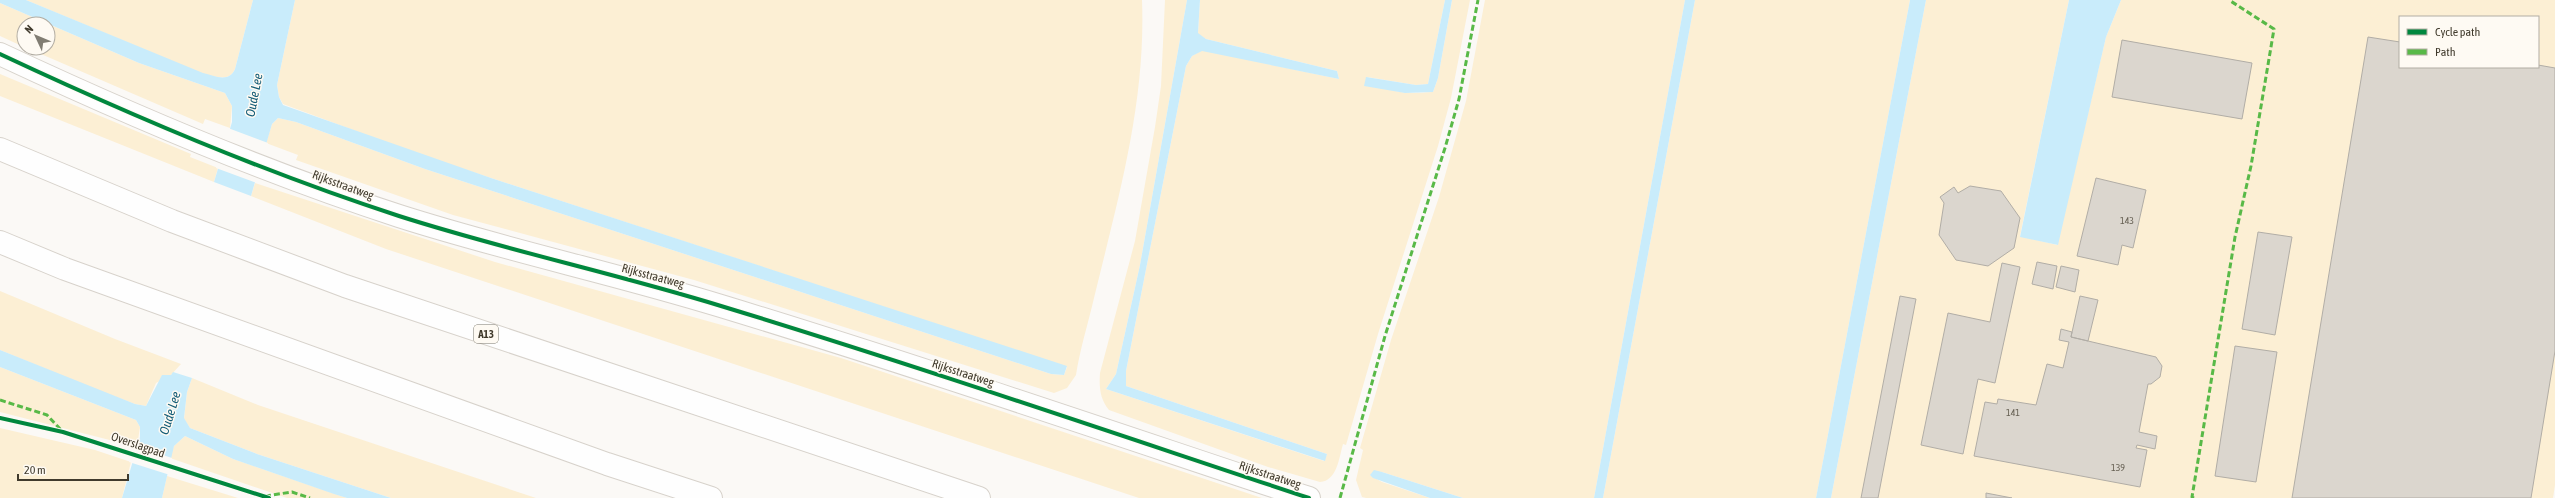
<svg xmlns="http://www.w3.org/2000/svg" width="2555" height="498" font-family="'Asap Condensed',sans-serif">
  <rect width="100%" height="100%" fill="#fbf9f6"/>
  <path fill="#fcefd4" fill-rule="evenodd" d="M26,0h227l-18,69c-6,14 -20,7 -32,5z
    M295,0h847c4,103 -24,199 -48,298 -6,26 -14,51 -18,77l-9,13 -13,5 -360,-113 -241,-65 -157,-55 2,-5 -32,-12 6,-19 6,-6 18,4 129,47 626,205 13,1 3,-8 -652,-214 -132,-49 -4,-7 -2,-12z
    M1165,0h22l-47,265 -24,109 -10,15 218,72 3,-7 -201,-68v-15l60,-305 6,-10 10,-6 137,29 -2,-8 -131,-32 -8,-5 2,-34h245l-17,84 -12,1 -49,-8c28,17 34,17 66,15l5,-14 14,-78h18l-19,98 -13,48 -60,188 -32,111 -3,-1c-4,14 -6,37 -23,38l-52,-15 -159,-57c-9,-11 -10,-22 -9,-37l35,-132 20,-114 6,-41z
    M1485,0h200l-91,498h-131l-81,-26 -12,3 12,7 48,16h-64l-4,-1 -6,-17 7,-30 -3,-2 31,-108 48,-143 27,-96z
    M1695,0h215l-94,498h-213z
    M1926,0h143l-49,236 37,9 49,-208 15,-37h434v485l-2,13h-722zM2400,17h138v50h-138z
    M0,3l139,60 86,30 7,13 -2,22 -25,-9 -2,5 -176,-76h21v-24h-24v23l-24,-11z
    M0,74l191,80 -1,3 28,11 -4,14 -214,-86z
    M255,183l240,79 346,96 421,140h-123l-753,-249 -135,-53z
    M0,291l115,48 66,25 -10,11 -15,8 -10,23 -11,-2 -40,-15 -95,-39z
    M0,367l136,53 4,7 -3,20 -137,-35z
    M192,378l66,27 278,93h-145l-134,-44 -67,-26 -6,-9 3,-27z
    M0,428l95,22 36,12 -9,36h-122z
    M185,436l48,23 114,39h-60l-117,-40 4,-12z
    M167,476l71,22h-76z"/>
  <path fill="#c9ecfb" d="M0,0h26l177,73c12,3 26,10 32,-4l18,-69h42l-18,85 2,12 4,8 208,73 576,188 -3,9 -13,-1 -626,-205 -129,-47 -18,-4 -6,6 -21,72 -37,-14 18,-60v-16l-7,-13 -86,-30 -139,-60z
    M1187,0h13l-2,33 8,6 131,32 2,8 -137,-28 -10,5 -6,10 -60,305v15l201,68 -2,7 -219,-72 10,-15 24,-109z
    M1445,0h7l-14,78 -5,14 -28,1 -41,-7 2,-9 50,8 12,-1z
    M1685,0h10l-92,498h-9z
    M1910,0h16l-95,498h-15z
    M2069,0h52l-15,37 -48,208 -38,-8z
    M0,350l135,54 11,2 16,-31h9l2,-3 19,6 -5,14 -3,26 6,10 67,26 134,44h-44l-13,-4 -101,-35 -48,-23 -11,10 -12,52h-40l18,-61v-10l-4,-7 -136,-53z
    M1374,470l8,2 81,26h-33l-57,-20 -3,-3z"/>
  <path fill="#fbf9f6" d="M228,128l40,15 -11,40 -41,-15z
    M135,446l37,12 -2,17 -41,-13z"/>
  <path fill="#dbd6ce" stroke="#b1ada6" d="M2368,37l32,5v25l138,-2 17,3v283l-24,147h-239z
    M2122,40l130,23 -10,56 -130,-22z
    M2096,178l50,12 -13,58 -11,-3 -4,20 -41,-9z
    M1970,186l31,5 19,27 -6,30 -26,18 -32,-6 -17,-25 5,-32 -4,-6 14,-10 4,6z
    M2258,232l34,5 -17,98 -33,-6z
    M2037,262l20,4 -4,23 -21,-5z
    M2002,263l18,4 -25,116 -17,-4 -15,75 -42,-9 27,-132 42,9z
    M2061,266l18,4 -4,22 -19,-5z
    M1900,296l16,3 -38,199h-17z
    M2080,296l18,4 -10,41 -17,-4z
    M2061,329l11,3 -1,5 85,20 6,9 -2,11 -9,7h-3l-9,48 18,4 -2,13 -18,-4 -1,3 11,2 -7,37 -166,-31 11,-54 12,2 1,-5 38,6 11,-41 16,4 6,-26 -10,-2z
    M2235,346l42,6 -21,130 -41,-6z
    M1986,493l26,5h-26z"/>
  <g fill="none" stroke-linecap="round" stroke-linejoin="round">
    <defs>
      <path id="minor" d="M0,54c130,61 263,118 399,162 106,34 215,57 322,90 197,60 392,127 588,192"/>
      <path id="motorway" d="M0,149l172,72 173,65 634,212
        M0,242l65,27 542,195 104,34"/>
    </defs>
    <use href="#minor" stroke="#d7d2cb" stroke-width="24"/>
    <use href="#motorway" stroke="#d7d2cb" stroke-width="24"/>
    <use href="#minor" stroke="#fefefe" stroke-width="22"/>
    <use href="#motorway" stroke="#fefefe" stroke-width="22"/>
    <path stroke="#58b947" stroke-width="3" stroke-dasharray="6 3" stroke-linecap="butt" d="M0,400l47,15 15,16
      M265,496l27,-4 18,6
      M1340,498l45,-162 60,-188 14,-49 19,-99
      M2194,498l-2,-1 43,-260 16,-71 23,-137 -45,-29"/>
    <defs>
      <path id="cycleway" d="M0,54c130,61 263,118 399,162 106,34 215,57 322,90 197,60 392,127 588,192
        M0,418l63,14 206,66"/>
    </defs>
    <use href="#cycleway" stroke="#fefaf3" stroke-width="6"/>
    <use href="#cycleway" stroke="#00873e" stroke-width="4"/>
  </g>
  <g text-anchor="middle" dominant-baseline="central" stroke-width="3" stroke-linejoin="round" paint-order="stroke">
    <g font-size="10" fill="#676154">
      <text x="2127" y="220">143</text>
      <text x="2013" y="412">141</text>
      <text x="2118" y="467">139</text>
    </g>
    <rect fill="#fefaf3" stroke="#797468" stroke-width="1" x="474" y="325" width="24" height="18" rx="3"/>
    <g font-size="11" font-weight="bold" fill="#403a2c">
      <text x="486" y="334">A13</text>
    </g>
    <g font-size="12" fill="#403a2c" stroke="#fefaf3">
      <text transform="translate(343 185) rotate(20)">Rijksstraatweg</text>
      <text transform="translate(653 276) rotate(15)">Rijksstraatweg</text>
      <text transform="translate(963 373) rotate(18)">Rijksstraatweg</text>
      <text transform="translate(138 445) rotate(19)">Overslagpad</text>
      <text transform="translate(1270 475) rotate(18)">Rijksstraatweg</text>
    </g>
    <g font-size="13" font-style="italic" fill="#145d77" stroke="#fefaf3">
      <text transform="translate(254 95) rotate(-79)">Oude Lee</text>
      <text transform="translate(170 413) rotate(-73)">Oude Lee</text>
    </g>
  </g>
  <rect x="2399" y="16" width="140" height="52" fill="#fefaf3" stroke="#b2ada3"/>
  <rect x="2407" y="29" width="20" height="6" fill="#00873e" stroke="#b2ada3"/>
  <text x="2435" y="36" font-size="12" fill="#403a2c">Cycle path</text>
  <rect x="2407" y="49" width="20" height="6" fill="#58b947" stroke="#b2ada3"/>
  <text x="2435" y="56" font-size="12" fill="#403a2c">Path</text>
  <g transform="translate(36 36) rotate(314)"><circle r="19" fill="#fefaf3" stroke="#b2ada3"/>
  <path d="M0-3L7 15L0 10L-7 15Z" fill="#817d73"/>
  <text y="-6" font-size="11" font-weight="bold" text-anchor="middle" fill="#403a2c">N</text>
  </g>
  <path d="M18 474v6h110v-6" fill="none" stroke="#403a2c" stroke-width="2"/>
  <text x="24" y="474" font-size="12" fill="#403a2c" stroke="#fefaf3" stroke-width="3" paint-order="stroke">20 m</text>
</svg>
